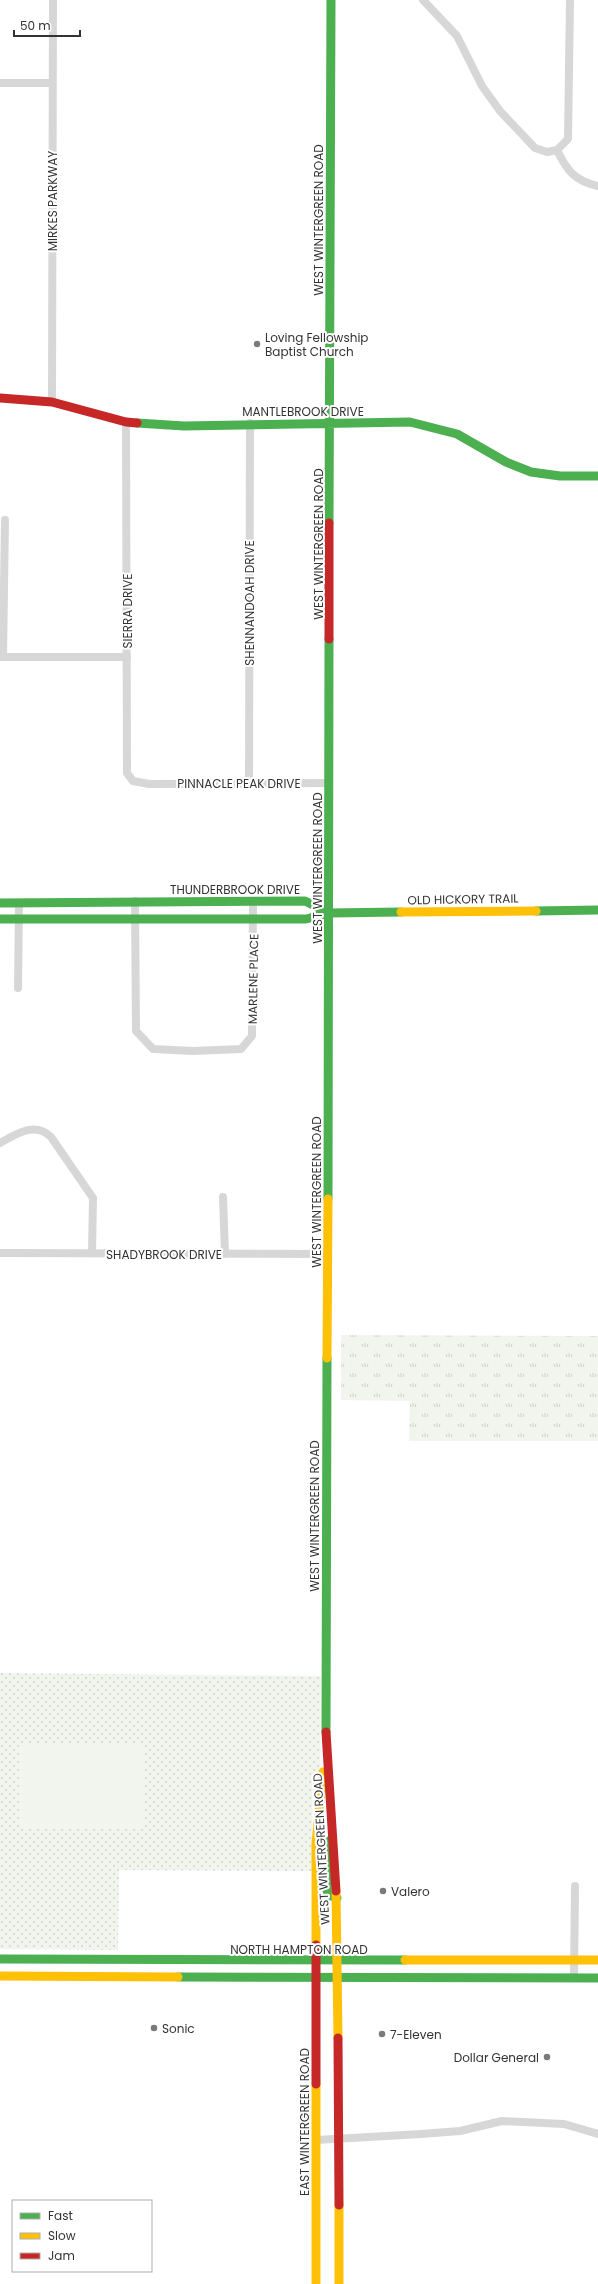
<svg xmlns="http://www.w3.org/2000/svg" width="598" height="2284" font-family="Poppins,sans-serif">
  <defs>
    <pattern id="grass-tufts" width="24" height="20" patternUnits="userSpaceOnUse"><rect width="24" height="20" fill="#f1f5ed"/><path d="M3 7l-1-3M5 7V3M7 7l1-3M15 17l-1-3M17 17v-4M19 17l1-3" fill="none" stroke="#cfd2cc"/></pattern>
    <pattern id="park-dots" width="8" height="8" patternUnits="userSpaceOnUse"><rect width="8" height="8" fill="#f1f5ed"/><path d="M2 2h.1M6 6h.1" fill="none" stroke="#cfd2cc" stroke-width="1.8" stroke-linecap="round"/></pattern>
  </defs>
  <rect width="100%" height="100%" fill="#fff"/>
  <path fill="url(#grass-tufts)" d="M341,1335l257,1v105h-189l1,-40 -69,-1z"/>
  <path fill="url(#park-dots)" d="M0,1673l321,3 -1,115h-8v80l-193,-1 -1,80 -118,-1z"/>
  <path fill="#f1f5ed" d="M20,1745h123v82h-123z"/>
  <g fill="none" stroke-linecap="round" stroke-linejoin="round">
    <path stroke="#d7d7d7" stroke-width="8" d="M423,0l34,36 25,50 18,25 35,37 12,4 10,-2 11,-11 2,-139
      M0,83h52
      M557,150c10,21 18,31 41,36
      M52,402l1,-402
      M126,422l1,351 6,8 16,3 180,-1
      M0,657h127
      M3,657l2,-137
      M249,783l1,-360
      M135,901l1,130 17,18 40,2 48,-2 11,-13 1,-135
      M18,988l1,-85
      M0,1143c16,-9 35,-22 51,-6l42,61 -1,55
      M223,1197l2,57
      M0,1253l328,1
      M574,1978l1,-92
      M316,2140l105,-6 39,-3 42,-10 62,3 34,10"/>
    <path stroke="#4caf50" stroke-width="9" d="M137,423l47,3 226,-4 47,12 49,28 25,10 29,4h38
      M329,523l2,-523
      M0,903l305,-2 24,12
      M536,911l62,-1
      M0,919h306l23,-6 72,-1
      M328,1199l1,-560
      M326,1732l1,-374
      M327,1841v50l2,4 8,3
      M0,1959l405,1
      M178,1977l420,1"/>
    <path stroke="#ffc107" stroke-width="9" d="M401,912l135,-1
      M327,1358l1,-159
      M336,1891l2,147
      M316,1945v-102l7,-71
      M405,1960h193
      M0,1976l178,1
      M316,2084v200
      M339,2205v79"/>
    <path stroke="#c62828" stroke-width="9" d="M0,398l52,4 74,20 11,1
      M329,639v-116
      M326,1732l10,159
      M316,1945v139
      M338,2038l1,167"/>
  </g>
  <g fill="#7a7a7a" stroke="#fff" stroke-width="1.5">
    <circle cx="257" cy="344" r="4"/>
    <circle cx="383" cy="1891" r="4"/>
    <circle cx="154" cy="2028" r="4"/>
    <circle cx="382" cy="2034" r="4"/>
    <circle cx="547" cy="2057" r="4"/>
  </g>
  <g text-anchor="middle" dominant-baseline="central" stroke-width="4" stroke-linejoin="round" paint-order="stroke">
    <g font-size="12" fill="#333" stroke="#fff">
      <text transform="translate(52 201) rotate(-90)">MIRKES PARKWAY</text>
      <text transform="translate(318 220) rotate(-90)">WEST WINTERGREEN ROAD</text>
      <text x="303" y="411">MANTLEBROOK DRIVE</text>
      <text transform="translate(318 544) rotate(-90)">WEST WINTERGREEN ROAD</text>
      <text transform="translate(249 603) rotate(-90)">SHENNANDOAH DRIVE</text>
      <text transform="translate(127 611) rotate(-90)">SIERRA DRIVE</text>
      <text x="239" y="783">PINNACLE PEAK DRIVE</text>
      <text transform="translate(317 868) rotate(-90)">WEST WINTERGREEN ROAD</text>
      <text x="235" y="889">THUNDERBROOK DRIVE</text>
      <text transform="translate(463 899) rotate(-1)">OLD HICKORY TRAIL</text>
      <text transform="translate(253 979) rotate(-89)">MARLENE PLACE</text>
      <text transform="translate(316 1192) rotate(-90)">WEST WINTERGREEN ROAD</text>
      <text x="164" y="1254">SHADYBROOK DRIVE</text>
      <text transform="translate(314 1516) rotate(-90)">WEST WINTERGREEN ROAD</text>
      <text transform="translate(321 1849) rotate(-93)">WEST WINTERGREEN ROAD</text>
      <text x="299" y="1949">NORTH HAMPTON ROAD</text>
      <text transform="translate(304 2122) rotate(-90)">EAST WINTERGREEN ROAD</text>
    </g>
    <g font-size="12" fill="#333" stroke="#fff" text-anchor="start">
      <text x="265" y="337">Loving Fellowship<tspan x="265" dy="14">Baptist Church</tspan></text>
      <text x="391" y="1891">Valero</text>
      <text x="162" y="2028">Sonic</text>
      <text x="390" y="2034">7-Eleven</text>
      <text x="539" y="2057" text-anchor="end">Dollar General</text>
    </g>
  </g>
  <rect x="12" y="2200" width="140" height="72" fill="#ffffff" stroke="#adadad"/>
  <rect x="20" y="2213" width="20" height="6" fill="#4caf50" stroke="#adadad"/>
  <text x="48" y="2220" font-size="12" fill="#333333">Fast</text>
  <rect x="20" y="2233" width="20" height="6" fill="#ffc107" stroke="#adadad"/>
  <text x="48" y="2240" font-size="12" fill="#333333">Slow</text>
  <rect x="20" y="2253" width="20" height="6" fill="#c62828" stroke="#adadad"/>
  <text x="48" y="2260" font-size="12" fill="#333333">Jam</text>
  <path d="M14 30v6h66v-6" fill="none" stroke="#333333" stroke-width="2"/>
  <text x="20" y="30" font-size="12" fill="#333333" stroke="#ffffff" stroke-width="3" paint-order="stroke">50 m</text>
</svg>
